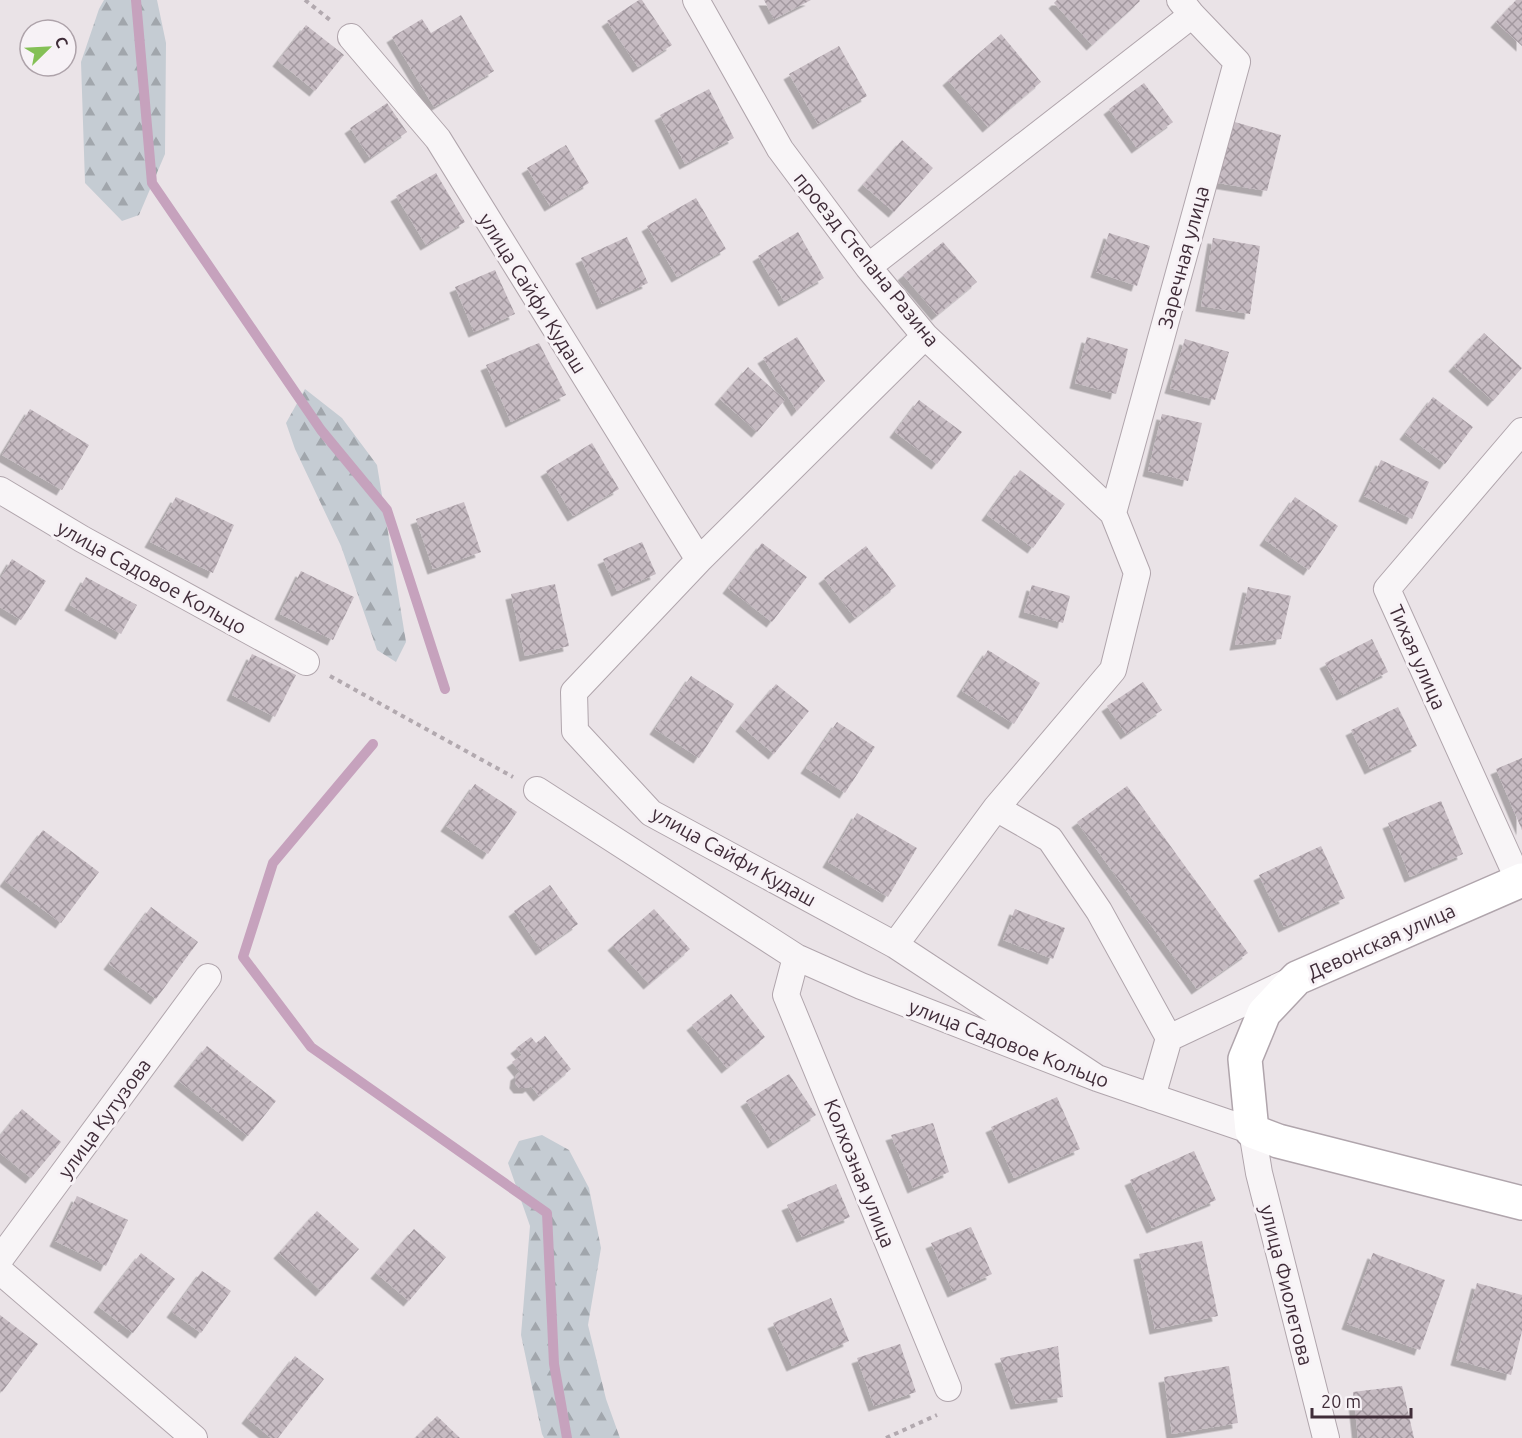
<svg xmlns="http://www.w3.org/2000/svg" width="1522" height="1438" font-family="Ubuntu,sans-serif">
  <defs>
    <pattern id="forest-firs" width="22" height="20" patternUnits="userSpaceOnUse" patternTransform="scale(1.5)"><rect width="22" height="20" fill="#c5ccd3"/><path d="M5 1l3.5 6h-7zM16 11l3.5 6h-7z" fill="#a1a6ac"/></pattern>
    <pattern id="building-cross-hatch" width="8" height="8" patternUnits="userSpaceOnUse" patternTransform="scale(1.5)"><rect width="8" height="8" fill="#c6bbc2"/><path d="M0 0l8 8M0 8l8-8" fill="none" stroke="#a2989f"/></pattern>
    <filter id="shadow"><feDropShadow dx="-5.5" dy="5.5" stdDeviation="0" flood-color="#0004"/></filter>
  </defs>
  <rect width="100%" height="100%" fill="#eae3e7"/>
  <path fill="url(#forest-firs)" d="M104,0h53l9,43 -1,111 -26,61 -17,6 -37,-38 -4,-121 18,-53z
    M305,389l37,29 35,47 29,177 -10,20 -19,-12 -36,-104 -46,-97 -9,-26z
    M542,1135l27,15 20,38 12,60 -13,77 18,74 14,39h-76l-2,-4 -21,-99 9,-109 -22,-63 11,-22z"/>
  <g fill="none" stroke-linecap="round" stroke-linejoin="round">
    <path stroke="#c6a2bd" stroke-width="10" d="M136,0l16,183 169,247 66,80 58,179
      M373,744l-100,119 -30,94 68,90 236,166 7,151 13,74"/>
  </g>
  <path fill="url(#building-cross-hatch)" filter="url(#shadow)" d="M639,0h3l30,45 -34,22 -31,-46z
    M764,0h47l-37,19z
    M1057,0h82l1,1 -48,44 -38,-42z
    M1516,0h6v46l-26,-24z
    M461,15l33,56 -60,36 -42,-70 30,-18 9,14z
    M306,25l38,30 -29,36 -37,-30z
    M1001,34l40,48 -53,45 -40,-47z
    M839,46l28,50 -49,28 -29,-50z
    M1144,83l29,39 -36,26 -28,-39z
    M709,89l25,49 -49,26 -25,-49z
    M387,103l20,29 -37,26 -20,-30z
    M1231,121l50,14 -14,56 -49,-8z
    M902,140l31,28 -39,44 -31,-27z
    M566,145l23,38 -39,23 -23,-38z
    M436,173l29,49 -39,23 -30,-49z
    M696,198l30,51 -49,28 -30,-51z
    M798,232l26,46 -40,23 -26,-45z
    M1109,233l41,13 -13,40 -41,-14z
    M627,237l21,46 -46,21 -21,-46z
    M1213,238l47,8 -10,68 -49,-8z
    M943,242l34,40 -40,33 -34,-40z
    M495,270l20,44 -41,18 -19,-45z
    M1484,333l38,35 -29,33 -39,-35z
    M797,337l28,44 -28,30 -34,-53z
    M1087,337l41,12 -12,45 -41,-11z
    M1185,339l44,13 -14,48 -45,-12z
    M539,343l27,52 -55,27 -25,-57z
    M748,367l37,33 -28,32 -37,-33z
    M1433,397l40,30 -28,37 -40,-30z
    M919,400l43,32 -25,32 -42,-32z
    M30,409l59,36 -27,45 -60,-35z
    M1162,414l40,9 -14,58 -40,-10z
    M592,443l27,46 -46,27 -27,-45z
    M1381,460l48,22 -17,37 -48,-23z
    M1020,470l45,34 -32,44 -46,-33z
    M176,497l58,28 -21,48 -63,-31z
    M1295,497l43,29 -29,44 -44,-30z
    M464,502l17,50 -48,17 -17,-50z
    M642,542l14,32 -39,17 -14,-32z
    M762,543l45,34 -35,45 -44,-34z
    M866,546l30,40 -41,32 -31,-40z
    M12,559l34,22 -25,39 -21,-13v-28z
    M301,571l53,26 -21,43 -53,-26z
    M86,577l51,28 -16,29 -51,-29z
    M555,584l14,62 -44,10 -14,-62z
    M1032,585l38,11 -7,27 -39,-11z
    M1248,587l43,9 -10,43 -46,6z
    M1372,639l16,33 -46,23 -17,-32z
    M988,650l52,33 -26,41 -52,-33z
    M252,654l44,21 -21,42 -43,-22z
    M691,676l43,28 -35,54 -44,-29z
    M1143,682l19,28 -36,24 -19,-28z
    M776,684l33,27 -35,43 -33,-28z
    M1398,707l19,39 -47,23 -19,-39z
    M837,722l38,25 -30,46 -39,-25z
    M1522,758v72l-26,-61z
    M475,784l42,28 -29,42 -42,-28z
    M1127,786l121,167 -51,36 -120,-167z
    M1441,801l22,53 -53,23 -22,-54z
    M857,813l60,35 -29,49 -60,-35z
    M43,830l56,42 -38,51 -56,-42z
    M1321,846l24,52 -61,29 -25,-52z
    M550,885l28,39 -37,26 -27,-39z
    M151,907l47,35 -42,57 -47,-35z
    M654,909l36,40 -41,35 -36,-39z
    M1015,909l50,19 -12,31 -50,-19z
    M731,994l34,43 -38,31 -35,-43z
    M545,1036l26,33 -32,27 -8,-10 -3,2h-9l-4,-5 1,-8 4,-3 -8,-10 10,-7 -6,-7 15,-11 5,6z
    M207,1046l69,55 -28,35 -69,-55z
    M789,1074l27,41 -43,28 -27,-42z
    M1057,1097l23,52 -66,29 -23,-51z
    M22,1109l39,33 -30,36 -31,-25v-17z
    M933,1123l16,49 -36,16 -22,-53z
    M1194,1151l22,49 -64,28 -22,-48z
    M836,1184l14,33 -48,20 -15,-32z
    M77,1196l51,24 -22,46 -51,-25z
    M317,1211l42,38 -38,42 -42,-38z
    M971,1227l21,47 -39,18 -22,-49z
    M414,1229l32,28 -37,44 -33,-28z
    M1202,1241l16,75 -63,13 -16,-75z
    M141,1253l34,26 -42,54 -34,-26z
    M1373,1253l72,27 -25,70 -73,-26z
    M202,1271l29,20 -30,42 -29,-21z
    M1477,1283l45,12v36l-11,44 -55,-15z
    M831,1298l18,43 -57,25 -19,-43z
    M0,1315l38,29 -36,48 -2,-2z
    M900,1344l16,48 -42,14 -17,-48z
    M1058,1346l5,51 -47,7 -16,-46z
    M295,1356l29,23 -46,59h-7l-24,-20z
    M1229,1366l9,57 -66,11 -8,-57z
    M1402,1386l12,52h-56l-5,-46z
    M437,1416l23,22h-45z"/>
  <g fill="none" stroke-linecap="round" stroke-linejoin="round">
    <defs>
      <path id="street" d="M696,0l84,149 88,118 57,69 188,177 24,60 -24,97 -117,138 -101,137
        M351,37l87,102 261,421
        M868,267l324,-252
        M925,336l-226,224 -125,132 1,39 76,82 244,132 202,133
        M0,490l82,49 224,123
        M1113,513l124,-451 -45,-47 -12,-15
        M537,790l259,167 65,29 236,92 155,53 7,42 67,265
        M996,808l54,31 49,72 70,127 119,-56
        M1519,881l-132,-292 135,-158
        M796,957l-10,38 162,393
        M1152,1097l17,-59
        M0,1259l208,-282
        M0,1271l194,167"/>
      <path id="secondary" d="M1522,880l-225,98 -33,35 -19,46 7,72 26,10 244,62"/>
    </defs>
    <use href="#street" stroke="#b0a5ac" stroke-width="28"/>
    <use href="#secondary" stroke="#b0a5ac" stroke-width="36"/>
    <path stroke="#b2a9af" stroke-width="4" stroke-dasharray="4.5 4.5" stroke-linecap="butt" d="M305,0l25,20
      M330,676l183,101
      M886,1438l51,-23"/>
    <use href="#street" stroke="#f8f5f7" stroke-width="26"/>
    <use href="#secondary" stroke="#fff" stroke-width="33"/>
  </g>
  <g text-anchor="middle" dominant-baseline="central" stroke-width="6" stroke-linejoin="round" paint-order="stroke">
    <g font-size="20" fill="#402d39" stroke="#f7f2f6">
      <text transform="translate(1183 257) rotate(-75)">Заречная улица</text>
      <text transform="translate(867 259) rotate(51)">проезд Степана Разина</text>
      <text transform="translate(533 293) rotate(58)">улица Сайфи Кудаш</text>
      <text transform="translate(152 577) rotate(29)">улица Садовое Кольцо</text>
      <text transform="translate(1418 657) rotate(66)">Тихая улица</text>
      <text transform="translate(734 856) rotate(29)">улица Сайфи Кудаш</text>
      <text transform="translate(1381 941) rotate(-24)">Девонская улица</text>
      <text transform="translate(1009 1043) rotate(21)">улица Садовое Кольцо</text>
      <text transform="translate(104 1118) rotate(-54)">улица Кутузова</text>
      <text transform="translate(860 1173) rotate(68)">Колхозная улица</text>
      <text transform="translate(1287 1285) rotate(76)">улица Фиолетова</text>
    </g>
  </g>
  <g transform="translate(48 48) rotate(66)"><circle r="28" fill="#f7f2f6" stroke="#aea3aa" stroke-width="1.5"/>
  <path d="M0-4.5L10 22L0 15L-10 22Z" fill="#84c056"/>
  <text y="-9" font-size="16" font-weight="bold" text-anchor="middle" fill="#402d39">С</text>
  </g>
  <path d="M1312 1408v9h99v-9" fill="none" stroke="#402d39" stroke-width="3"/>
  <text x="1321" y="1408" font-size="18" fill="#402d39" stroke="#f7f2f6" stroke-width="4.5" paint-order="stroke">20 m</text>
</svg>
